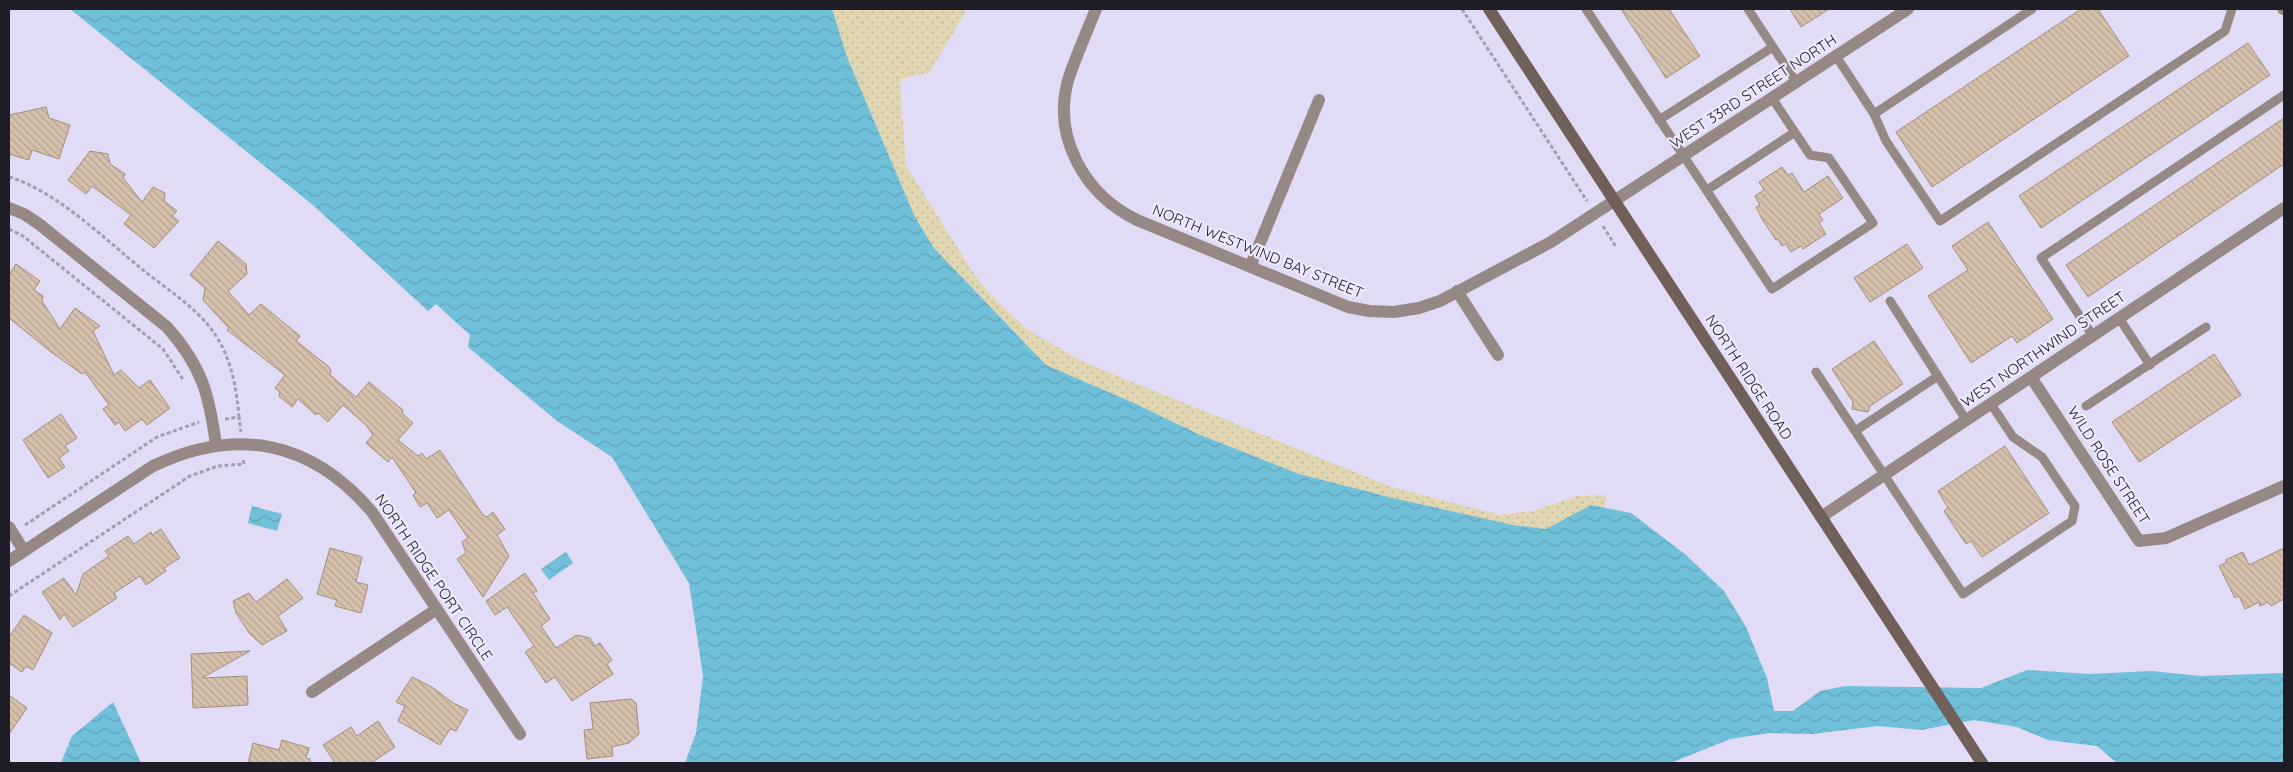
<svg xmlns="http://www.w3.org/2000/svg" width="2293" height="772" font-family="Quicksand,sans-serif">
  <defs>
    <pattern id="sand-dots" width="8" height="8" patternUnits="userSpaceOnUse" patternTransform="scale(1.25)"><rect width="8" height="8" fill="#e0d6b1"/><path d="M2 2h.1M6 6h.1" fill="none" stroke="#c0b798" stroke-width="1.8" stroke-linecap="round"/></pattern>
    <pattern id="water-waves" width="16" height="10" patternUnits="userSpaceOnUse" patternTransform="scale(1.25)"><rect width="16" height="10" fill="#70c0d9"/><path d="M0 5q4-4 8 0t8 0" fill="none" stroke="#61a4ba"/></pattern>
    <pattern id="building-back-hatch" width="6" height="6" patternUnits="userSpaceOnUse" patternTransform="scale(1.25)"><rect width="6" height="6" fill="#d4c0ab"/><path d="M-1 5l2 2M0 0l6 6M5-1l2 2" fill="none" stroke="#b6a493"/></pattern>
  </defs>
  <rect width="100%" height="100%" fill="#e1dbf6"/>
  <path fill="url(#sand-dots)" d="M832,9h135l-38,64 -22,4 -7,5 6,84 70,111 18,21 34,32 55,32 309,125 108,28 33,-4 44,-15 29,-1 -1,13 -14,-3 -44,24 -34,-4 -120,-27 -94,-24 -101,-40 -62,-30 -90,-39 -113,-118 -19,-32 -67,-158z"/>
  <path fill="url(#water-waves)" d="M70,9h762l15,48 67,158 19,32 113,118 90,39 62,30 101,40 94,24 120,27 33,4 45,-24 40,8 55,42 38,36 22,36 21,51 7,33h19l27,-20 25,-5 136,2 46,-18 63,4 61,-3 50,5 83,-3v90h-167l-20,-17 -49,-6 -31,-13 -43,-7 -53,10 -43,-4 -66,8 -42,-1 -40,6 -59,24h-986l11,-30 7,-57 -14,-93 -77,-126 -55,-36 -89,-74 2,-12 -34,-31 -8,7 -114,-105z
    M252,506l30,8 -5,17 -29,-8z
    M566,552l7,11 -24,17 -8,-11z
    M113,702l28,61h-80l11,-27z"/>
  <path fill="url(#building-back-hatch)" stroke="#a28f7b" d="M1621,9h48l31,47 -34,22z
    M1790,9h39l-28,18z
    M2081,9h17l31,47 -197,131 -36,-55z
    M2248,43l22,32 -229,153 -22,-32z
    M46,107l3,11 21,7 -11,34 -27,-9 -3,10 -20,-6v-39z
    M2284,118v46l-196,133 -22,-32z
    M90,151l18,3 2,10 15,10 -2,4 19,24 11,-15 12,6 -1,8 13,10 -5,5 7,5 -25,27 -30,-24 7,-9 -39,-29 -6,8 -18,-14z
    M1782,167l6,8 4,-2 12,19 24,-16 15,22 -24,16 4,6 -4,3 7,11 -23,15 -2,-3 -10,6 -5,-8 -4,2 -4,-7 -2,1 -14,-21 -6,-12 4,-2 -5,-9 9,-6 -5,-8z
    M1988,222l65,97 -36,24 -5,-7 -41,27 -43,-67 40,-26 -16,-24z
    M218,241l28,23 1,10 -19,17 21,24 12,-11 39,32 -4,5 32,25 3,5 -1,4 26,22 13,-15 34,28 -1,3 11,10 -15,17 20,16 4,-3 4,6 14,-9 43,65 4,2 6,-5 12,17 -8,6 12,21 -26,41 -26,-38 9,-6 -4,-11 6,-4 -19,-28 -12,8 -10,-15 -7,4 -7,-12 3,-2 -24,-36 -4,5 -22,-19 7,-8 -7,-10 -23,-20 -15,17 -10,-9 -2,2 -18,-16 -6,8 -13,-11 1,-4 -5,-4 10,-13 -58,-45 2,-2 -26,-28 2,-12 -15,-13z
    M1907,244l16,24 -53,34 -16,-24z
    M16,264l24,17 -6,9 9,6 -1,5 18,28 15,-21 25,18 -7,5 21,44 7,-5 18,18 11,-8 20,28 -23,17 -5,-6 -17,12 -6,-9 -4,3 -12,-16 6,-4 -24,-33 -3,2 -31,-22 -42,-34v-43z
    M1874,341l29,43 -33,22 -2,6 -16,-3 1,-7 -21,-33z
    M2214,354l27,41 -102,67 -27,-40z
    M61,414l16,24 -12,8 4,5 -10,7 6,9 -17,11 -25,-38z
    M2005,446l44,67 -67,44 -11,-16 -5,3 -22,-33 4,-3 -10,-17z
    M161,529l19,29 -16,10 2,3 -20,14 -6,-9 -26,17 3,5 -44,29 -9,-13 -4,6 -18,-28 22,-14 12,17 7,-21 26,-18 -4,-5 23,-15 6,8 17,-12 1,3z
    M330,548l32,9 -6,25 12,3 -7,28 -26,-7 2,-6 -20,-6z
    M2284,548v51l-13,7 -3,-4 -8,4 -1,-4 -14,7 -6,-13 -4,2 -16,-32 8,-4 -2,-2 18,-8 6,13z
    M525,573l12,18 -4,2 17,26 -9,7 15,22 21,-13 13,3 5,8 5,-3 12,17 -5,4 6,10 -41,27 -17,-24 -9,6 -21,-31 9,-6 -27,-39 -12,8 -9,-14z
    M287,579l16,19 -25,18 9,15 -25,14 -12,-11 -14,-21 -3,-12 16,-8 7,9z
    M24,615l28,18 -19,37 -7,-4 -4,6 -13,-9v-26z
    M250,651l-48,27 45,-2 1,29 -55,3 -2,-54z
    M412,677l20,10 21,16 15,7 -12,21 -6,-2 -10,16 -42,-24 7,-15 -9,-4z
    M9,695l18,13 -18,26z
    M631,699l5,4 3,31 -10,9 -17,4 1,9 -26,3 -3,-29 9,-1 -3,-26z
    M378,721l17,26 -24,16h-36l-12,-18 28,-18 6,9z
    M282,740l27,8 -3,10 4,1v4h-62l5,-20 26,7z"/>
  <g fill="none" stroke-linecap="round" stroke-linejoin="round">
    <path stroke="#a29db3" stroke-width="3" stroke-dasharray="4 2.5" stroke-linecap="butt" d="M1462,9l125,192
      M9,177c46,13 97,63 134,93 21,17 48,34 65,55 22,27 28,58 31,92
      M1603,226l13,21
      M9,229l14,7 140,113 21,32
      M225,419l14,-2 2,15
      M25,525l132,-88 42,-15
      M9,596l181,-120 28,-10 26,-2 -1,-6"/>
    <path stroke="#958885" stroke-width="9" d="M1586,9l186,280 101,-66 -44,-65 -19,-3 -38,-57
      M1748,9l48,73
      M1836,56l38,58 12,27 54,80 285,-190 7,-22
      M1874,114l158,-105
      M1659,120l114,-73
      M1707,190l88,-58
      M1890,301l76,119
      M2119,318l31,47
      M2093,336l-52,-78 243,-163
      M1816,372l147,222 109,-73 3,-15 -33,-49 -29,-20 -22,-33
      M2086,406l120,-79
      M1855,431l83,-55"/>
    <path stroke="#958885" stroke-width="12" d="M1096,9c-9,22 -19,45 -27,68 -18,59 15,117 68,143l211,87 21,4 25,1 25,-4 21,-7 111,-59 357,-233
      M2283,9h1
      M9,208l15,6 15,10 128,103c35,40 42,66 49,118
      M1250,267l69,-167
      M1457,291l41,64
      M2031,377l108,164 27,-3 118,-52
      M1821,517l463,-309
      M9,527l15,24
      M9,561l144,-95c84,-40 159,-25 219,46l148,222
      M312,692l125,-83"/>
    <path stroke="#715f5a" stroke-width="12" d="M1489,9l493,754"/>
  </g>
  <g text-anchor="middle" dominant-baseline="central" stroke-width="4.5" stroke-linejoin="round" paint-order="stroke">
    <g font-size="15" fill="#1e1c26" stroke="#eee9ff">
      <text transform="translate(1753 91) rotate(-33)">WEST 33RD STREET NORTH</text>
      <text transform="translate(1258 251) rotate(22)">NORTH WESTWIND BAY STREET</text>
      <text transform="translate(2043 349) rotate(-34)">WEST NORTHWIND STREET</text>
      <text transform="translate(1749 377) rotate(57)">NORTH RIDGE ROAD</text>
      <text transform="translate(2109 465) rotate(57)">WILD ROSE STREET</text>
      <text transform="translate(434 577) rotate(56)">NORTH RIDGE PORT CIRCLE</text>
    </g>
  </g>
  <rect width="2293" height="772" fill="none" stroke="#1e1c26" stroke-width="20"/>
</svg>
